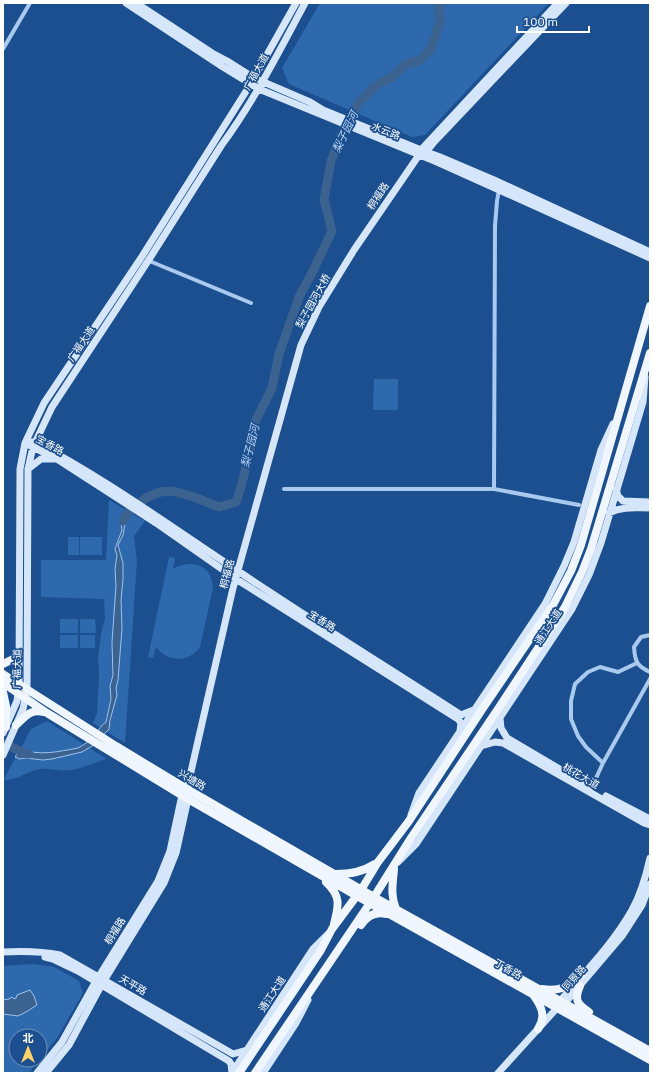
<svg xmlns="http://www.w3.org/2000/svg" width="653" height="1076" font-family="'IBM Plex Sans','Noto Sans SC',sans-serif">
  <rect width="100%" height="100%" fill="#1b4f8f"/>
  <path fill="#2e69ad" d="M320,3h229l-124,132 -13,2 -123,-53 -7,-16z
    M374,379h24v31h-25z
    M109,500l36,21 -11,15 3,25 -12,182 -32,-20 4,-10 2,-39 -1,-17 3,-23 4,-15 -1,-20 -63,-2v-37h65z
    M68,537h11v18h-11z
    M80,537h11v18h-11z
    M91,537h11v18h-11z
    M169,557l6,1 -2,11c19,-11 39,-4 40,19l-13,59c-11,16 -33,15 -44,0l-3,11 -5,-1z
    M60,619h18v14h-18z
    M80,619h15l1,14h-16z
    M60,635h18v13h-18z
    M80,635h15v13h-15z
    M47,721l60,38c-12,3 -23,9 -35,11 -11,2 -21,-2 -31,-1 -9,1 -12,4 -20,7 -5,3 -12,3 -18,5l28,-52z
    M33,964l21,3 25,14 4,12 -26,45 -17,21v-23h-24v24h23l-10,13h-26v-107z"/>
  <path fill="#3c6290" stroke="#9cc4f0" d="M126,510l5,3 -5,6 -3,16 -5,10 5,18v16l-2,21 1,28 -4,52 -2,8 1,7 -7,25 -1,9 -15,16 -12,7 -30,7 -9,1 -18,-2 -5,1 -5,-2 5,-8c20,7 36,3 58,-1 6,-3 13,-8 17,-14 4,-4 6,-9 11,-12l5,-23 -1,-13 3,-11 -1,-33 4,-56 -1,-17 2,-14 -2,-6 7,-19 -1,-9z
    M30,990l4,6 3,9 -11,7 -8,4 -15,-2v-14l6,-1 3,-2 2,2 2,-1 1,-3z"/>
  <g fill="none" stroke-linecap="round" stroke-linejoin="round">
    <path stroke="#3c6290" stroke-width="9" d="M123,521l5,-9 18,-14 14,-6 13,-1 21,6 25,10 17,-5 5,-15 9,-36 5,-29 17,-34 7,-34 20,-57 13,-24 20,-42 -8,-31 7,-39 10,-26 17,-31 15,-16 12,-8 6,-2 15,-14 13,-3 12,-12 9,-27 -1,-16 -2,-3
      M3,743l21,10 5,1"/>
    <path stroke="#a9c9ee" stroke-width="4" d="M3,49l27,-46
      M147,260l104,43
      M284,489h210l85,16
      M494,489l1,-263 2,-25 2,-11
      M650,635l-9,2 -7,10c1,15 3,19 16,25
      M603,763l-17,-16 -8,-11 -7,-17v-18l4,-17 13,-12 12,-5 18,5 19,-9
      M591,789l12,-26 47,-84"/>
    <path stroke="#d6e6fa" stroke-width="7" d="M126,3l97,64 36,22 178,73 213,96
      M136,3l76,50 15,8 27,17 56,24 13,8 98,40 19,7 54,23 156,72
      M423,154l3,-2 8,-10 132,-139
      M32,442h3c69,36 132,82 197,125 76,51 153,99 229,148l15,-6
      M29,445l28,14 99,64 80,56 222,140 3,4 -1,8
      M28,469l13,-10h13
      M616,489l2,7 5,5 27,1
      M609,513c13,-7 27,-5 41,-5
      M500,718l1,10 6,10 83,49
      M3,733l14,-32 2,-17 1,-215 5,-26 19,-40 97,-145 109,-173 46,-82
      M481,746l14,-4 8,1 141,80 6,2
      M3,755l20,-46 4,-19 1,-221 5,-22 19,-40 96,-146 73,-115c33,-45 58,-94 84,-143
      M606,796l44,23
      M411,815l8,-22 126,-189 19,-38 10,-24 27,-92 12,-26
      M398,862l18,-18 156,-235 17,-34 12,-32 42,-141 2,-25
      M3,952c20,-1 38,-1 57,3l173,99 14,-4
      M45,957l8,2 25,12 151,90 2,3 1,9
      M558,1006l2,-5c25,-29 53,-57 72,-91 9,-16 14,-34 18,-52
      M37,1073l25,-31 34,-61 62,-100 12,-30 12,-56 3,-3
      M46,1073l23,-28 33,-61 62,-101 12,-30 12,-54 -1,-10 46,-201 68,-243 18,-38 35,-57 65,-95 2,-5 137,-147
      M232,1073l81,-124 15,-15
      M263,1073l33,-50 12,-23
      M498,1073l59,-65 8,-5 57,-67 20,-31 8,-21"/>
    <path stroke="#f0f6ff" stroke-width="8" d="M3,664l10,-5 6,-6
      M3,674l113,72 71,43 187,108 276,154
      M3,683l44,30 141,86 169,97 293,164
      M3,692l3,14v21
      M16,725c10,-9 14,-16 28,-13
      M394,869c-1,14 -4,26 2,40
      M335,874c16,0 27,-2 40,-10
      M326,882c15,14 13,23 8,42
      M361,925c6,-9 14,-14 25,-11
      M580,986c-6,14 -3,18 9,26
      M542,989c21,3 26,-3 41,-16
      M534,996c8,11 12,21 4,33
      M239,1073l82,-123 11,-21 29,-39 17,-28 31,-41 74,-113 70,-103 18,-34 10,-26 69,-239
      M255,1073l119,-176 37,-59 87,-129 67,-102 17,-35 9,-23 59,-196"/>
  </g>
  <g text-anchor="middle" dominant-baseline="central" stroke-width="3.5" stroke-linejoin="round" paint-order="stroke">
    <g font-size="10" fill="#fff" stroke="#1b4f8f">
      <text transform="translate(256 72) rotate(-61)">广福大道</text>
      <text transform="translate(386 131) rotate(22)">水云路</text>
      <text transform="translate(378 196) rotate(-56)">桐福路</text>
      <text transform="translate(313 301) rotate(-61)">梨子园河大桥</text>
      <text transform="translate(81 344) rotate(-56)">广福大道</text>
      <text transform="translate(50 445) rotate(28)">宝香路</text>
      <text transform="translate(227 574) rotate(-75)">桐福路</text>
      <text transform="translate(322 621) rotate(32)">宝香路</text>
      <text transform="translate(548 627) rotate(-57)">通江大道</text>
      <text transform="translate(17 669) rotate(-89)">广福大道</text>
      <text transform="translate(581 776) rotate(30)">桃花大道</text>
      <text transform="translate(192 780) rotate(31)">兴塘路</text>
      <text transform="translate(115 931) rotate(-58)">桐福路</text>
      <text transform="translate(508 969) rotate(29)">丁香路</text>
      <text transform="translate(574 978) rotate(-49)">同景路</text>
      <text transform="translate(133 985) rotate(30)">天平路</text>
      <text transform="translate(272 994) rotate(-57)">通江大道</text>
    </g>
    <g font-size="11" font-style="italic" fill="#b5d3f5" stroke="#1b4f8f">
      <text transform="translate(345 132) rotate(-64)">梨子园河</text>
      <text transform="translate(250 446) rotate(-76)">梨子园河</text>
    </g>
  </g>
  <rect width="653" height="1076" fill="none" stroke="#ffffff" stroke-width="8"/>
  <g transform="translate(28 1048)"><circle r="19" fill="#1b4f8f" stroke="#7695bc"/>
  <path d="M0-3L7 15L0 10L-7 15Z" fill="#ffd166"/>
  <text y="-6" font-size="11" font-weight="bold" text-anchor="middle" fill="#ffffff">北</text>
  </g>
  <path d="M517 26v6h72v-6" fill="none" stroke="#ffffff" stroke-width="2"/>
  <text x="523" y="26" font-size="12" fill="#ffffff" stroke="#1b4f8f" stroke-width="3" paint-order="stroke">100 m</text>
</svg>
